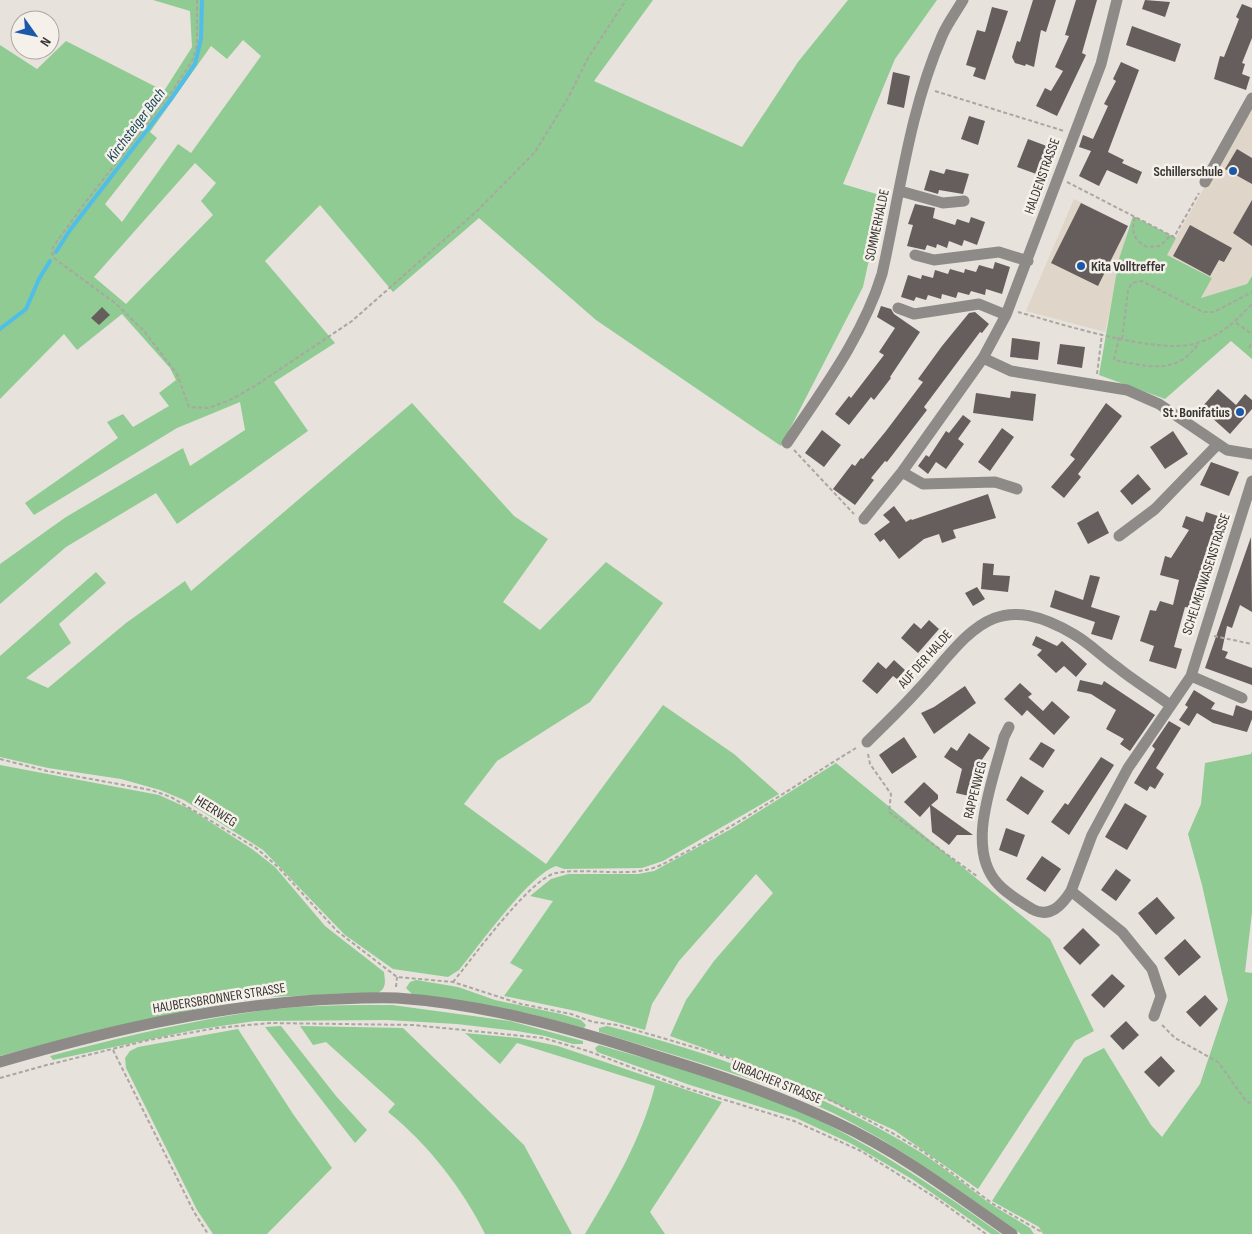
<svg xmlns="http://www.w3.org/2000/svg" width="1252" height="1234" font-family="'Sofia Sans Condensed',sans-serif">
  <rect width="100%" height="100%" fill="#e7e2dc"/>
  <path fill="#dfd5c8" d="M1252,104v172l-5,8 -46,15 11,-21 -46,-23z
    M1074,199l54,27 -23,106 -79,-21z"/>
  <path fill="#8fcb92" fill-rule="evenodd" d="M153,0h500l-59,81 148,66 56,-85 50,-62h89l-42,59 -52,125 40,12 -20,91 -82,159 -185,-126 -117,-102 -86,74 -73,-87 -55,56 70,82 -61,39 34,49 -131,93 -21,-31 -90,54 -66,57v-40l66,-47 117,-69 7,18 55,-36 -5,-28 -63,26 -143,87 -9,-12 93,-65 -11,-16 16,-8 10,13 36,-21 -10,-13 17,-13 -6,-12 -48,-54 -45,36 -13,-16 -64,65v-354l37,24 29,-28 98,50 28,-44 -2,-36zM243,40l18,16 -70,97 -13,-9 -56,78 -17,-18 52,-66 -7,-6 61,-86 16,13zM195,163l21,20 -15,18 12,14 -87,89 -32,-27z
    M1133,216l43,22 -9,17 45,23 -11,20 46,-14 5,-8v83l-21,-18 -66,58 -66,-24 20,-116z
    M412,403l102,113 34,23 -45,63 37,28 66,-68 57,41 -73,99 -93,59 -33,43 82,60 117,-159 71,49 45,40 -116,67 -21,7 -78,1 -8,-3c-27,9 -77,80 -97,104l-11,7 -55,-8 -48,-34 -82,-85 -79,-50 -24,-10 -39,-11 -73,-11 -48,-11v-101l96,-84 10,11 -47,41 12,19 -45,35 22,10 78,-65 59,-42 6,10z
    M1252,751v161l-7,60 7,1v261h-209l-4,-7 -47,-26 92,-143 20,-10 47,77 11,12 38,-53 28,-84 -26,-115 -14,-51 13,-30 4,-41 46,-9z
    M836,763l214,176 44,92 -19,10 -97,148 -84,-59 -140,-64 -84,-30 16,-36 28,-39 59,-68 -17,-19 -77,87 -27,43 -7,26 -69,-19 -72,-15 19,-26 -13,-7 43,-62 -23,-5 21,-17 17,-5h70l16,-3 77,-42z
    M0,765l159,30 31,14 62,40 23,18 50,59 59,46c1,9 3,16 -6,21l-113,4 -63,11 -110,24 -92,24z
    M416,980l42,7 37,13 66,14 20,6 5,5 -2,3 -57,-15 -115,-19 -6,-6 4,-6z
    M392,1005l118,16 73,20v3h-10l-28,-8 -28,-5 -60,-7 -70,-4 -132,1 -61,9 -141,30 -3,-4c68,-18 138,-35 209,-45 43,-6 89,-6 133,-6z
    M281,1026l55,70 31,34 -12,13 -90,-116z
    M300,1026l103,2 121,117 48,89h-87c-22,-45 -58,-91 -97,-122l7,-8 -69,-62 -13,3z
    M607,1026c109,27 217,68 313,126 24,15 46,34 68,50 13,9 28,17 42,26l4,6h-13c-61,-43 -121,-88 -188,-121 -75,-36 -155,-56 -234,-81v-4z
    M238,1029l55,85 39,54 -65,66h-54l-16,-24 -71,-142 -1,-10 5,-7 8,-4z
    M465,1033l54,5 39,8 164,56 -72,110 15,22h-80c28,-47 56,-94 70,-148l-138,-43 -17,21z
    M599,1045c64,19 130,36 191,62 76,33 143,79 211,127h-10l-79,-55 -60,-35 -56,-26 -106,-33 -93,-33 -2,-4z"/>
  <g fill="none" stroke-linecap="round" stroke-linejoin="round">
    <path stroke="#50bee8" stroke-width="4" d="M56,252l14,-22 101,-131 24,-35 6,-25 1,-39
      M0,329l26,-20 13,-30 11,-18"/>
  </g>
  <path fill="#665e5d" d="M1033,0h23l-10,32 -5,-2 -7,37 -8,-3 -1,2 -10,-3 -3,-6 5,-16 3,1z
    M1076,0h21l-15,53 4,2 -29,61 -21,-10 9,-18 6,3 12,-20 -8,-4 14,-31 -4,-1z
    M1145,0l25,2 -5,15 -23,-8z
    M1242,4l10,4v30l-10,25 3,1 -3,10 8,3 -4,13 -32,-11 6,-23 4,1 15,-38 -3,-2z
    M992,7l16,4 -23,69 -12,-4 3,-8 -10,-3 11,-35 8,2z
    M1132,26l49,18 -6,18 -49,-17z
    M1121,62l18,8 -31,82 16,8 -2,3 20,9 -5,12 -30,-14 -8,16 -20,-10 12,-25 -12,-4 4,-12 10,4 15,-33 -4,-2 12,-23 -3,-2z
    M893,72l17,4 -6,32 -17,-4z
    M969,116l16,5 -7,24 -17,-6z
    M1028,139l24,9 -13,27 -22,-8z
    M1237,149l15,9v26l-27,-15z
    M946,169l23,5 -6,20 -24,-4 -1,4 -14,-4 6,-20 14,4z
    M1252,200v46l-19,-13z
    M1081,203l47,23 -30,60 -47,-23z
    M915,204l20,4 -2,10 22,7 2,-6 12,4 2,-6 14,5 -8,23 -13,-5 -2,6 -13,-5 -2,7 -10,-4 -1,4 -9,-3 -2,5 -18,-4 6,-21 -5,-1z
    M1190,225l42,23 -8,14 -5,-2 -9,16 -37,-20z
    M995,262l15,5 -8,27 -16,-5 -1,6 -14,-4 -2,4 -11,-3 -2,6 -14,-4 -1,5 -13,-4 -2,5 -10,-3 -2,4 -13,-4 7,-22 13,4 1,-4 11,3 2,-8 13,4 2,-5 14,4 1,-4 11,3 3,-7 14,4z
    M881,306l10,3 3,5 26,18 -30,45 1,1 -17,22 -3,-3 -22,28 -14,-11 14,-18 2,2 33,-43 -5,-3 16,-24 -18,-11z
    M102,307l8,8 -11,10 -8,-7z
    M975,312l14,12 -7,9 -2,-1 -56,75 3,3 -40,52 -2,-1 -14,17 3,2 -19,25 -22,-16 19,-25 3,2 6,-8 2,1 23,-28 37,-49 -5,-3 24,-33 27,-33z
    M1012,338l28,4 -2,18 -28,-3z
    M1060,344l25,3 -3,21 -25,-4z
    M1218,389l18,16 9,-11 7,6v9l-22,25 -29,-26z
    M1011,391l25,3 -3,27 -60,-8 3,-20 34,5z
    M1106,403l16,13 -44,58 3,3 -17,21 -13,-11 24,-28 -5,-4z
    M963,415l8,6 -13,18 6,5 -18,25 -10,-7 -8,12 -10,-8 8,-11 3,2 17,-26 3,2z
    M1002,428l12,9 -24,34 -12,-9z
    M822,430l19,15 -17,22 -19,-14z
    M1173,431l15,23 -23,15 -15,-22z
    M1211,462l28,10 -10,24 -29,-11z
    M1138,474l13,15 -19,16 -12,-14z
    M988,494l8,24 -43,12 3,8 -14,5 -3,-9 -15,5 -25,20 -15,-20 -4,3 -6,-8 16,-12 -7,-7 11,-9 12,16 5,-3 1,1z
    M1098,511l11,22 -21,11 -11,-21z
    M1206,512l18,6 -10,28 2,1 -12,21 4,1 -6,17 -5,-2 -6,24 -6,-1 -11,40 8,2 -6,20 -27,-8 5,-15 -14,-5 10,-31 6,1 4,-10 13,4 6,-25 -19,-5 5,-19 6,2 18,-28 -7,-3 4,-11 17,6z
    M1251,537l1,75 -12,-7 -8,23 -5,-2 -5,24 6,2 -3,6 27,10v17l-47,-17z
    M983,563l11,1 -1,11 17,1 -2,16 -27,-3z
    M1090,575l10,2 -9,30 29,9 -8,24 -21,-6 4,-12 -45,-15 5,-17 28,10z
    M977,587l8,12 -12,7 -8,-13z
    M929,620l10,9 -21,24 -17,-15 13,-15 7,6z
    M1036,636l21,10 5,-5 25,23 -11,13 -12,-11 -8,7 -19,-18 5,-5 -10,-5z
    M894,660l11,10 -8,9 -4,-3 -16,18 -15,-13 16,-19 8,7z
    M1080,680l22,5 2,-4 51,34 -25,36 -10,-7 4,-5 -18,-10 10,-19 -25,-16 -14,-3z
    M1020,683l12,11 -4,3 15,14 9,-10 18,16 -16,18 -27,-25 -5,6 -18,-17z
    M965,686l11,17 -42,31 -13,-21 13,-6z
    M1194,690l21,13 -4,6 22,7 3,-11 16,6v8l-5,13 -34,-9 -16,-10 -8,13 -10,-6 9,-13 -3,-2z
    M1169,721l12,7 -25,40 8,6 -9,15 -5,-3 -3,5 -13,-8 21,-34 -3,-3z
    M969,733l21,15 -13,19 -8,29 -13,-3 6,-24 -18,-12 7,-10 6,4z
    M904,737l13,20 -25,17 -13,-19z
    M1041,742l14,8 -12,18 -14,-9z
    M1101,757l13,8 -45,70 -18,-13 14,-19 3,2z
    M1021,776l23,15 -16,24 -22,-15z
    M924,782l14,13v4l-7,6 42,30h-16l-8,10 -17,-13 -2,-26 -10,11 -16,-15z
    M1125,803l22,13 -20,34 -22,-13z
    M1006,828l19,7 -8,22 -18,-7z
    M1042,856l19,13 -16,23 -19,-13z
    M1116,869l15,11 -15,21 -15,-11z
    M1157,897l18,21 -19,17 -18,-22z
    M1083,928l17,17 -20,20 -17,-17z
    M1185,939l16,18 -22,19 -15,-18z
    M1112,974l13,12 -21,22 -13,-13z
    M1205,995l13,14 -18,18 -14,-15z
    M1126,1021l13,14 -16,15 -13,-14z
    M1161,1056l14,15 -16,16 -15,-15z"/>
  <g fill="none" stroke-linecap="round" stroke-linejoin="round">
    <path stroke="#aaa6a1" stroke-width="2" stroke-dasharray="4 2.5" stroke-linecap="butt" d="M197,0v45l-5,16 -21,32 -87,111 -31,43 -1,6 3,6 60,44 29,28 33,43 12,33 19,1 22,-8 25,-14 97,-65 126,-111 57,-58 33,-54 20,-40 38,-58
      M935,91l129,40
      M1067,182l107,55 25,-44
      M1135,217c-4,14 -2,23 12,30l13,-1 11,-11
      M1018,312c40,11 142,44 179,31 23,-7 39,-22 55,-39
      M1236,323l16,11
      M1119,337l-5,23c32,6 62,16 84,-16
      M1122,339l6,-49 4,-7 10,-2 61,31h11l38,-20
      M1249,348l3,-5
      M1097,374l5,-40
      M794,450l60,64
      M1214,636l38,8
      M868,754l2,10 21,30 -2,18 89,65
      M0,759l47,12 104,19 20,7 85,51 22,19 59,64 60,46 56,5 68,22 50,10 22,8 25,3 106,31 110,46 60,32 30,18 69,52 47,27 -1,3
      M453,982c19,-23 77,-104 103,-109 32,-6 76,6 105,-8 68,-34 131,-78 195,-117
      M396,987l1,-10
      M1162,1025l13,13 43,24 28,39 6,3
      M113,1050l81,162 14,22
      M0,1078l43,-12 106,-26 68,-12 53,-5 143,2 130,13 45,13 98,37 108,33 67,30 75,47 50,36"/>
    <path stroke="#8d8a88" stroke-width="11" d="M1205,182l47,-84
      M900,191l43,12 21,-2
      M915,255l19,5 65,-8 29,9
      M898,308l16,6 65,-10 27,11
      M983,358l28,13 116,19 32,14 68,46 25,4
      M787,443c36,-54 76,-107 95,-169 18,-80 27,-162 60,-238 5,-12 14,-24 21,-36
      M902,472l21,12 72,-2 22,7
      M864,519l38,-47 81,-114 23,-43 95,-251 16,-64
      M1119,536l36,-27 63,-65
      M1191,676l51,22
      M1009,727l-5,10c-10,42 -40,111 -6,147 9,10 23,18 34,25 18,10 30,-4 39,-18
      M867,742c17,-17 35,-34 51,-52 51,-55 73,-105 157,-55 15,9 28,22 42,32 17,14 36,25 53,38
      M1154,1016l7,-20 -9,-27 -30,-37 -51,-41 21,-56 36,-67 63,-92 61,-195
      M0,1062c103,-30 209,-55 316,-62 27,-1 54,-3 81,-2 87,6 173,30 256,57 62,19 123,39 182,67 63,29 120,72 177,112"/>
  </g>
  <g fill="#1a59a9" stroke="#f5f0e9" stroke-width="2">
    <circle cx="1233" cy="171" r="5"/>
    <circle cx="1081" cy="266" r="5"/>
    <circle cx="1240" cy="412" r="5"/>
  </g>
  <g text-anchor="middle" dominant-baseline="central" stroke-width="5" stroke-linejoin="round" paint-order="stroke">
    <g font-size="14" font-weight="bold" fill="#383634" stroke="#f5f0e9" text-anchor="end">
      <text x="1223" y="171">Schillerschule</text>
      <text x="1091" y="266" text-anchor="start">Kita Volltreffer</text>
      <text x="1230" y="412">St. Bonifatius</text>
    </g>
    <g font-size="14" fill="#383634" stroke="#f5f0e9">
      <text transform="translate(1042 176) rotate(-70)">HALDENSTRASSE</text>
      <text transform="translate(877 225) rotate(-78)">SOMMERHALDE</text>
      <text transform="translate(1206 574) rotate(-72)">SCHELMENWASENSTRASSE</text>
      <text transform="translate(925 659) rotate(-48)">AUF DER HALDE</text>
      <text transform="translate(975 790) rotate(-76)">RAPPENWEG</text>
      <text transform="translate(216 811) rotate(32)">HEERWEG</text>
      <text transform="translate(219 998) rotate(-9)">HAUBERSBRONNER STRASSE</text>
      <text transform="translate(777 1082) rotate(22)">URBACHER STRASSE</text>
    </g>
    <g font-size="15" font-style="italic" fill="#134355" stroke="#f5f0e9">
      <text transform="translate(136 125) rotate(-53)">Kirchsteiger Bach</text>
    </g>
  </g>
  <g transform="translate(35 35) rotate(123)"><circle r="24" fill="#f5f0e9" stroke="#a9a6a1"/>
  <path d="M0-4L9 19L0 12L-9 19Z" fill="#1a59a9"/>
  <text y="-8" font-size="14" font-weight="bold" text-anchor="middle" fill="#383634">N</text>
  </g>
</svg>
